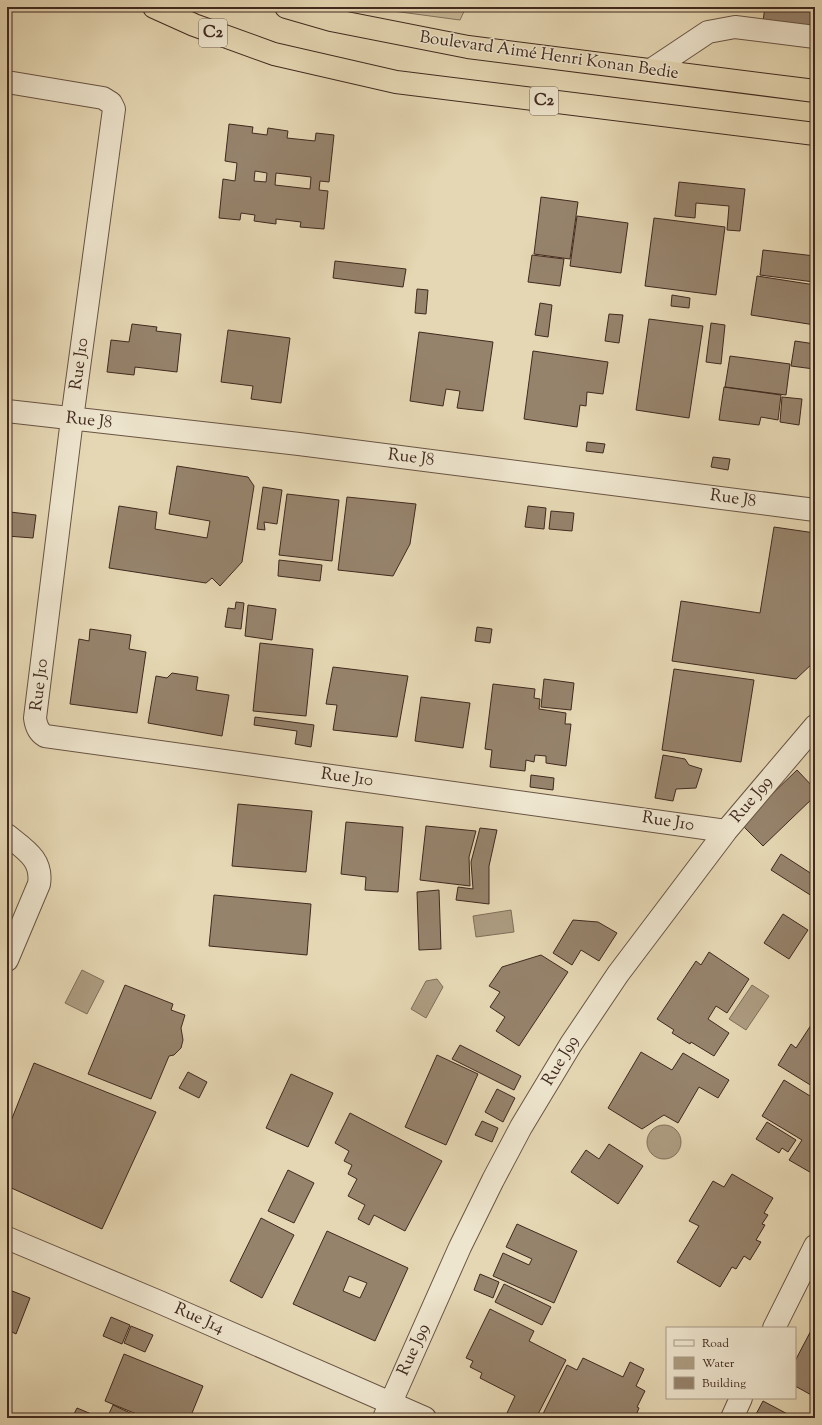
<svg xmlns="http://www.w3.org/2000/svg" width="822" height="1425" font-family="'Sorts Mill Goudy',serif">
  <rect width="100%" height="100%" fill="#e5d7b3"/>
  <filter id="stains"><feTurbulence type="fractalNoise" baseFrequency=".005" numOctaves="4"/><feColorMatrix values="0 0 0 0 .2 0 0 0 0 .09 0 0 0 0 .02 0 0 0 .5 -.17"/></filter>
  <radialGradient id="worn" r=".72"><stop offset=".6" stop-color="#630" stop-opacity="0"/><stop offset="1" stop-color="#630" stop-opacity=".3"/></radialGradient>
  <path fill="#c9b99a" stroke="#84715c" d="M363,7h103l-6,13z"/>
  <path fill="#ad9c81" stroke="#816e5a" d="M511,910l3,22 -38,5 -3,-21z
    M82,970l22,11 -17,33 -22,-11z
    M437,979l6,8 -17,31 -15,-9 15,-28z
    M752,985l17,11 -23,34 -17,-11z
    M647 1142a17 17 0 1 1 34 0a17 17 0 1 1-34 0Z"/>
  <path fill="#96836c" stroke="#40291f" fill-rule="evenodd" d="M765,7h50v21l-52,-7z
    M229,124l24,3 -1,6 15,2 1,-7 20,3 -1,7 28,3 1,-8 18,2 -5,47 -9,-1 -1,9 9,1 -4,38 -24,-2 1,-5 -25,-3v5l-22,-3 1,-6 -14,-2 -1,7 -21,-2 4,-39 12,2 2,-18 -12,-2zM255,171l12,2 -1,9 -12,-1zM276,173l35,4 -1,12 -35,-4z
    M679,182l66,7 -5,42 -13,-1 2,-24 -33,-3 -1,15 -20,-2z
    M541,197l37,5 -8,57 -36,-5z
    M577,216l51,7 -7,50 -51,-7z
    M654,218l71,9 -9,68 -71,-9z
    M763,250l52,6 -1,26 -54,-7z
    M532,255l32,4 -4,27 -32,-4z
    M335,261l71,8 -3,18 -70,-9z
    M757,276l58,9v40l-64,-10z
    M417,289l11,1 -2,24 -11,-1z
    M672,295l18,3 -1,10 -18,-2z
    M540,303l12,2 -4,32 -13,-2z
    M609,314l14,1 -4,28 -14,-2z
    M649,319l54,7 -14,92 -53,-8z
    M711,323l14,2 -4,39 -15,-2z
    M132,324l25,3 -1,4 25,3 -4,38 -42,-5 -1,8 -27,-3 4,-32 18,2z
    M228,330l62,8 -9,65 -30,-4 2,-13 -32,-4z
    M419,332l74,10 -10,69 -26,-3 3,-17 -14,-2 -3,17 -33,-5z
    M795,341l20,3 -1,25 -23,-3z
    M533,351l75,11 -5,32 -16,-2 -1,14 -6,-1 -3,22 -53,-8z
    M730,356l60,8 -4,31 -61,-8z
    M724,387l57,8 -3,25 -17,-3 -2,8 -40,-5z
    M782,397l20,2 -3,26 -19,-3z
    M587,442l18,2 -2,9 -17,-2z
    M713,457l17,2 -2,11 -17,-3z
    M177,466l71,11 6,9 -12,76 -22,24 -8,-8 -6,5 -97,-15 10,-62 38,6 -2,17 52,9 3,-17 -41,-7z
    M263,487l19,3 -5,34 -13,-2 1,8 -8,-1z
    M287,494l52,6 -7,61 -53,-6z
    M347,497l69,7 -6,40 -17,32 -55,-6z
    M528,506l18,2 -2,21 -19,-2z
    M7,510h4l-1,2 26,3 -3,23 -26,-2z
    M551,511l23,2 -2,18 -23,-2z
    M774,527l41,6 -1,129 -18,17 -124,-18 9,-60 79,12z
    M279,560l43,5 -2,16 -42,-5z
    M236,602l8,1 -3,26 -16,-2 3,-19 7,1z
    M248,605l28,4 -4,31 -27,-4z
    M477,627l15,2 -2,14 -15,-2z
    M90,629l41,6 -2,14 17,3 -9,61 -67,-9 9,-65 10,2z
    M260,643l53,6 -7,67 -53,-5z
    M333,667l75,9 -11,61 -64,-7 4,-25 -11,-1z
    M674,669l80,11 -13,82 -79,-12z
    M172,673l26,4 -2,13 33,5 -7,41 -74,-13 8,-47 11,2z
    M544,679l30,4 -3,27 -30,-3z
    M493,684l42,5 -1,9 6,1 -1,10 27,4 -1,11h6l-5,42 -20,-3v-7l-11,-1 -1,7 -8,-2 -1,11 -35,-4 2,-17 -7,-1z
    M421,697l49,6 -7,45 -48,-7z
    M255,717l59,8 -3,22 -16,-3 2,-13 -43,-6z
    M663,755l22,4 4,6 13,4 -6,19 -20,1 -3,12 -18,-3z
    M797,770l18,19v7l-52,50 -22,-22z
    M531,775l23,3 -1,12 -23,-3z
    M238,804l74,7 -6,61 -74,-6z
    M346,822l57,5 -5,65 -33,-2 1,-13 -25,-3z
    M426,826l50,5 -7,26 1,29 -50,-6z
    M480,828l17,2 -8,36v38l-33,-4 2,-13 15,2 -2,-27z
    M781,854l34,22v22l-44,-28z
    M439,890l2,59 -22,1 -2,-58z
    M214,895l97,9 -4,51 -98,-9z
    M783,914l25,16 -19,29 -25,-16z
    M573,920l25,2 19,11 -18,28 -18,-11 -9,15 -19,-12z
    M709,952l40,27 -22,34 -11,-7 -8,13 21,14 -15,23 -23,-14 -1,2 -18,-11 2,-3 -17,-11 39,-58 5,4z
    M541,955l27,17 -49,74 -23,-15 9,-14 -15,-10 10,-15 -11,-6 13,-19z
    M125,985l48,19 -2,6 14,5 -4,13 2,12 -2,8 -7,7 -5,1 -18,43 -63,-25z
    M815,1019v63l-3,4 -34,-21 13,-21 5,4z
    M460,1045l61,31 -7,14 -62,-31z
    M641,1052l31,18 11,-17 46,27 -11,18 -19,-11 -21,36 -14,-8 -22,14 -34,-21z
    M437,1055l41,19 -32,71 -41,-18z
    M34,1063l122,49 -54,117 -95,-43v-55z
    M188,1072l19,10 -8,16 -20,-10z
    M291,1074l42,19 -25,54 -42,-19z
    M784,1080l31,19v76l-26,-15 13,-20 -40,-24z
    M497,1089l18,9 -12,24 -18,-10z
    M350,1113l92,48 -37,70 -31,-16 -5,10 -11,-6 7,-14 -17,-9 9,-17 -9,-5 4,-9 -8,-4 5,-10 -14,-8z
    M482,1121l16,7 -6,14 -17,-7z
    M767,1122l29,18 -8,12 -6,-4 -3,5 -23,-14z
    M609,1144l34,22 -25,38 -47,-32 15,-22 13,9z
    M288,1170l26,13 -20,40 -26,-12z
    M732,1174l41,24 -9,15 4,2 -6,9 3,1 -9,15 5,2 -11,18 -6,-4 -8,13 -4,-2 -12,20 -43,-25 22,-36 -10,-5 24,-40 11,6z
    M261,1218l33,17 -32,63 -32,-17z
    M517,1224l60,27 -23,52 -61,-27 10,-23 26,12 3,-6 -26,-12z
    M327,1231l81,37 -33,73 -82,-37zM349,1276l18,7 -7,15 -17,-7z
    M480,1274l19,8 -6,16 -19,-8z
    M504,1284l47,23 -9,18 -47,-23z
    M7,1289l23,9 -14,36 -8,-4 -1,2z
    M490,1309l44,22 -5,10 37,19 -30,58h-18l-11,-5 8,-17 -35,-18 2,-5 -12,-6 3,-6 -7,-3z
    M111,1317l19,8 -8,19 -19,-8z
    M815,1323v74l-20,-11v-25z
    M131,1326l22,9 -8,17 -21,-9z
    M124,1354l79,32 -13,32h-23l-10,-4 -1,4h-10l-41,-17z
    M583,1358l40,19 7,-15 14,7 -8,17 9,5 -8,16 2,1 -4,10h-94l26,-53 10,5z
    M763,1401l32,17h-41z
    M113,1405l28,13h-34z
    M77,1408l24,10h-29z"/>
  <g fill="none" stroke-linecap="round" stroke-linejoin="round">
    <defs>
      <path id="minor" d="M651,70l57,-38 27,-5 80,10
        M7,82l96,16 8,5 3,6 -42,310 -37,299c1,8 3,14 10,18l681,95
        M7,411l292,33 516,66
        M7,835c17,14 36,24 32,49l-32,76
        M7,1238l150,63 268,117
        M774,1328l41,-82
        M384,1418l76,-171 33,-67 28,-53 50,-83 47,-70 108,-143 89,-105
        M732,1418l9,-20"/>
      <path id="highway" d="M154,7l40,18 80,29 122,28 419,52
        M286,7l45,13 137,27 347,44"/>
    </defs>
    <use href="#minor" stroke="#695444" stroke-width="24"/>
    <use href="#highway" stroke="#40291f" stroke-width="24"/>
    <use href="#minor" stroke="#eee5ce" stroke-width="22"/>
    <use href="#highway" stroke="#e5d7b3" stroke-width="22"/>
  </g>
  <g text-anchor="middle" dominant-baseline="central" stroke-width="3" stroke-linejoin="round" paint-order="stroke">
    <g fill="#eee5ce" stroke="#746154" stroke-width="1">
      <rect x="199" y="19" width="28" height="28" rx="3"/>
      <rect x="530" y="87" width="28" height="28" rx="3"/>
    </g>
    <g font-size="16" font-weight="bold" fill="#40291f">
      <text x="213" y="33">C2</text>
      <text x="544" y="101">C2</text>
    </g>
    <g font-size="17" fill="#40291f" stroke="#eee5ce">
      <text transform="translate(549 56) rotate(8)">Boulevard Aimé Henri Konan Bedie</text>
      <text transform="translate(80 364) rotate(-82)">Rue J10</text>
      <text transform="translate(89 421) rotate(6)">Rue J8</text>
      <text transform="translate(411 458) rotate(7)">Rue J8</text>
      <text transform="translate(733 499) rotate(8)">Rue J8</text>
      <text transform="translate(40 685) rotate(-83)">Rue J10</text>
      <text transform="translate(347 778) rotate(8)">Rue J10</text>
      <text transform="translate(752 800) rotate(-50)">Rue J99</text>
      <text transform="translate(668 822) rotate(9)">Rue J10</text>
      <text transform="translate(561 1061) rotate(-59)">Rue J99</text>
      <text transform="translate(199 1319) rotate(24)">Rue J14</text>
      <text transform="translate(414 1350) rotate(-66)">Rue J99</text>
    </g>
  </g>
  <rect width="822" height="1425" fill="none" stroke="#e5d7b3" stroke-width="24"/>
  <rect x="8" y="8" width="806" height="1409" fill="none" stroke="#40291f" stroke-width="2"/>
  <rect x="12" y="12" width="798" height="1401" fill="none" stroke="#40291f"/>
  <rect x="666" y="1327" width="130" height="72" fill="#eee5ce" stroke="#a89a88"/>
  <rect x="674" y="1340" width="20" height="6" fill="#eee5ce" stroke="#a89a88"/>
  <text x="702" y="1347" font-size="12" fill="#40291f">Road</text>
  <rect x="674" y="1357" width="20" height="12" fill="#ad9c81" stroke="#a89a88"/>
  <text x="702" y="1367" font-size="12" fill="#40291f">Water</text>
  <rect x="674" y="1377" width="20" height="12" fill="#96836c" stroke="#a89a88"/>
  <text x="702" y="1387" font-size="12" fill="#40291f">Building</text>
  <rect width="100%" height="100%" filter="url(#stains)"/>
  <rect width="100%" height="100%" fill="url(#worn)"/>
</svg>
